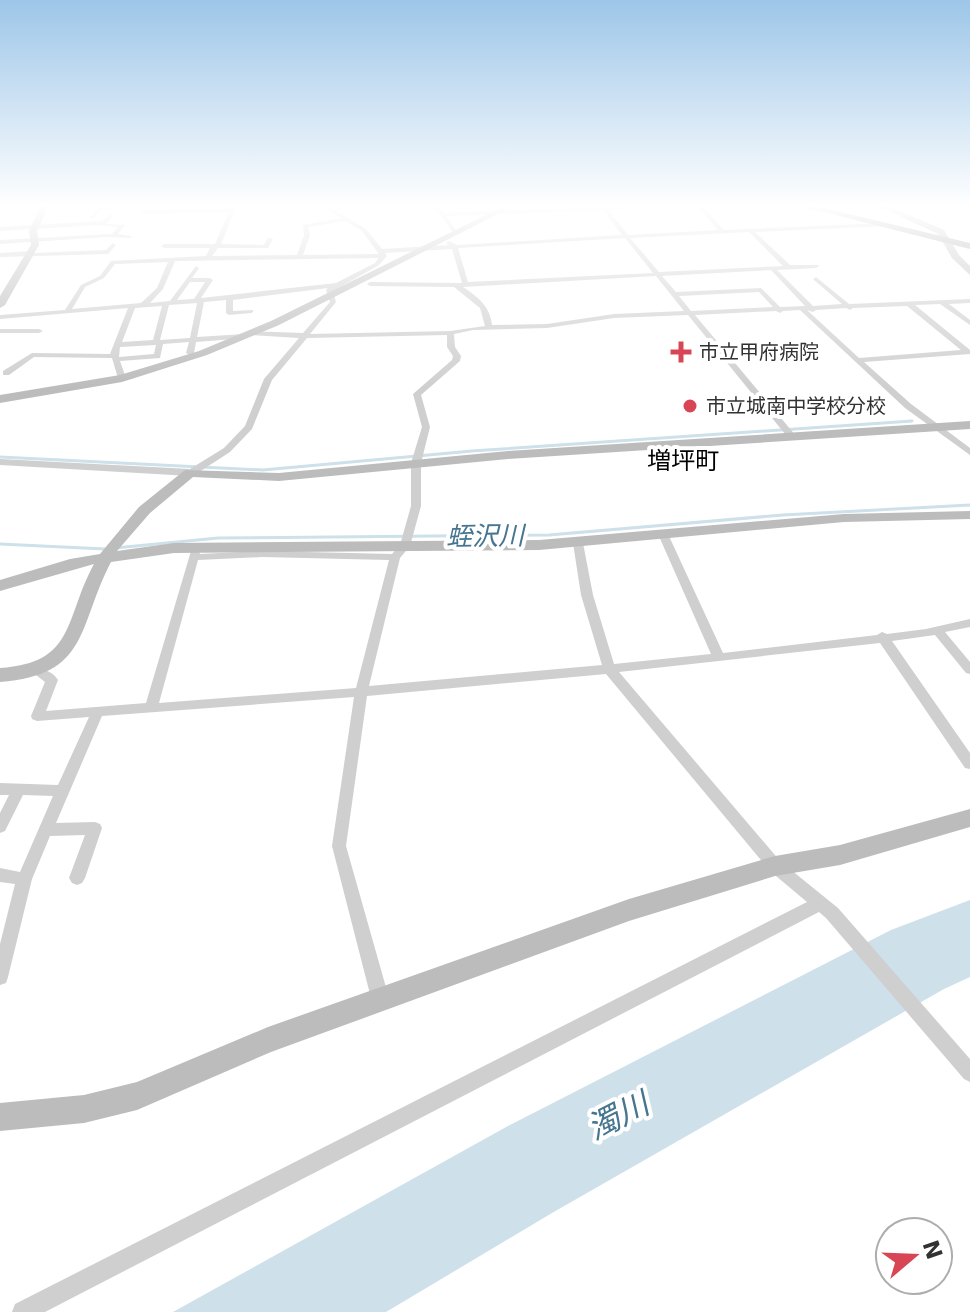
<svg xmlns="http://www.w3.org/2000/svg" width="970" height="1312" font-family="'DejaVu Sans','Noto Sans JP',sans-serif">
  <rect width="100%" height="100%" fill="#fff"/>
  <path fill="#cee0e9" d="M970,900v77l-26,12 -392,224 -166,99h-213l335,-186 383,-196z"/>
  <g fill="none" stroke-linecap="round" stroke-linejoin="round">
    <path stroke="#cee0e9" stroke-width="2" d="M961,205l9,5"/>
    <path stroke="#cee0e9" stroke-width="3" d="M0,457l263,13 209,-19 440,-30
      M0,544l105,5 113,-11 331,-3 234,-20 187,-10"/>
    <path fill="#cfcfcf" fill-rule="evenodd" d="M100,205h51l-3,5 83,-2 2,-3h4l-16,39 43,1 4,-7 5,1 -5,9h-50l-6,8 85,-1 7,-20 -1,-10 38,-7 -20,-13h5l40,24 16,20 67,-4 -3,-2 3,-2 8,4 165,-10 -19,-25 -157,6 12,17 -3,2 -22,-30h4l7,8 158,-6v-2h4l1,2 81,-2 -80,5 20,25 90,-5 -22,-25h5l23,25 162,-7 2,3 -133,6 35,33h28l1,1 -3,2 -39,2 36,36 29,-2 -28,-24 -1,-1 3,-2 33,27 121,-5v4l-21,1 21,16v5l-30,-21 -25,1 55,45v4l-106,8 47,42 59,44v7l-65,-47 -105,-98 -17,1 -3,2 -4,-2 -81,4 101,121v4h-6l-102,-125 -74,3 -67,10 -74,2 -19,4 1,13 6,9 -1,5 -39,34 9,32 -9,36v43l-11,40 -10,12 -31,128 233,-21 -21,-70 -8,-52 5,-3 5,3 10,52 21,69 97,-10 -53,-120 5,-3 5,3 55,119 154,-18 5,-3 5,2 39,-5 44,-10v8l-25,5 25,30v12l-4,-1 -31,-38 -43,6 78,112v16l-5,-1 -85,-125 -261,29 161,189 58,47 132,151v23l-6,-3 -138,-161 -7,-6 -774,400h-33l3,-8 792,-402 -37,-31 -164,-197 -239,22 -21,150 43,152 -3,6 -6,2 -6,-2 -3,-6 -39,-152 22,-149 -252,19 -46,107 39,-1 5,2 2,4 -17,50 -3,5 -5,2 -5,-2 -3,-5 16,-43 -35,1 -18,43 -24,98 -2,6 -6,2v-41l15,-60 -15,-2v-14l20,4 33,-76 -30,-1 -18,36 -5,2v-20l9,-18h-9v-12l58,2 31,-68 -52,4 -5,-2 -1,-3 14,-34 -13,-10 2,-3c8,-2 20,4 24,11l-12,31 100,-8 45,-152h8l1,3 62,-3 130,3 8,-9 11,-39v-43l11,-36 -9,-33 39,-34 1,-4 -6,-9v-12l-140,3 -35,42 -20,49 -22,23 -34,22 -6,2 -190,-11v-6l190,10 34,-21 21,-22 19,-47 35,-41 -48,-3h-3v-4l55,2 27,-31 -4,-12 2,-2 -95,12v11l20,-1v2l-2,1 -22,2 -3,-2v-13l-22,2 -7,35 47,-3 4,2 -1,2 -51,4 -2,11 -4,2 -4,-2 3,-11 -26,2 -3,14 -40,3 6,17 -4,2 -4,-2 -6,-20 -78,-1 -25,18h-6v-4l29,-18 78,1 18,-46 -128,11v-4l65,-5 16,-25 19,-9 11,-15 95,-5 4,-8h-46l-3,-2 3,-2h51l14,-32 -85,2 -3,-2 4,-5 -43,2 -8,9h-4zM345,221l17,10 17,23 -76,1 7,-20 -2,-8zM749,232l34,34 -124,6 -29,-34zM625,238l28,35 -185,9 -10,-34zM452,249l10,34 -92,-1 -3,2 3,2 84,1 26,21 5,18 -35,5 -140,3 26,-32 -3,-11 46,-26 8,-9 -2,-3zM379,258l-4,5 -39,20 -135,15 12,-18 -3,-2h-18l7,-10 -3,-2 -26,35 -20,2 13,-14 12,-28zM168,262l-11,26 -16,15 -69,6 13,-22 19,-9 11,-14zM771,270l34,36 -25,1 -19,-19 -85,4 -14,-16zM656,276l28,35 -70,3 -67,10 -55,1c-2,-19 -14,-28 -29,-38zM190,282h15l-11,17 -17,1zM759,292l14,15 -82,4 -12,-15zM197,303l-7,35 -30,2 9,-35zM162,306l-9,34 -31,2 13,-34zM907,306l54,44 -102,8 -52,-48 6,2 3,-2 30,-2 4,2 3,-2zM156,345l-2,9 -35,3 1,-10zM262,557l127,3 -33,128 -197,15 39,-143z
      M110,214l3,2 -7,8 19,1 -7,9 13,2v2l-25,-1 -106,7v-4l112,-6 6,-7 -19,-2 -99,6v-4l102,-6z
      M113,243l3,2 -8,9 -108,3v-4l31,-2 3,2 72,-3z
      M0,329h39l4,2 -4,2h-39z"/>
    <path fill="#bcbcbc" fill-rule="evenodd" d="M41,205h8l-12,26 2,14 -34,60 -5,3v-12l31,-51 -2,-14z
      M506,205h10l-237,120 -72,30 -85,27 -122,21v-8l120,-20 79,-24 72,-30z
      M876,205h10l58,25 15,25 11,11v9l-18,-17 -14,-24z
      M970,421v8l-462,30 -229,22 -86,-4 -43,36 -33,38 57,-8 365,-3 305,-26 126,-3v8l-126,3 -305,28 -365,3 -63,9c-34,65 -21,113 -111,120v-14c76,-5 64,-49 94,-104l-94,27v-11l70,-21 30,-5 39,-47 46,-37 94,3 229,-22z
      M970,809v18l-130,38 -65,11 -146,45 -358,131 -134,58 -53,13 -84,8v-28l84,-8 53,-13 131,-55 361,-128 146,-43 65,-11z"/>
    <path fill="#999" fill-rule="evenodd" d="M796,205h16l158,38v6z"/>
  </g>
  <linearGradient id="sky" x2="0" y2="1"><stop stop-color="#9dc6e8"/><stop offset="0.53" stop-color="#fff"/><stop offset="1" stop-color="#fff" stop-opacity="0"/></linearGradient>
  <rect width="970" height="388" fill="url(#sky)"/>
  <g fill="#d84655" stroke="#fff" stroke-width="3">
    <path d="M677 340h8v8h8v8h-8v8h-8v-8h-8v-8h8z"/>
    <circle cx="690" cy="406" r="8"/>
  </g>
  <g text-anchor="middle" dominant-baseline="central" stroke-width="8" stroke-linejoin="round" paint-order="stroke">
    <g font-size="20" fill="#323232" stroke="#fff" text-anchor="start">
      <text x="699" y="352">市立甲府病院</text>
      <text x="706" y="406">市立城南中学校分校</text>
    </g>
    <g font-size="24" fill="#000" stroke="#fff">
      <text x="683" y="461">増坪町</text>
    </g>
    <g font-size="26" font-style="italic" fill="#46758f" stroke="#fff">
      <text transform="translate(485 536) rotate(-1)">蛭沢川</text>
    </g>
    <g font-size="32" font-style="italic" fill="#46758f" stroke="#fff">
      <text transform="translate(618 1116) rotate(-27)">濁川</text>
    </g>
  </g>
  <g transform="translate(914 1256) rotate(71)"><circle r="38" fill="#ffffff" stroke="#adadad" stroke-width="2"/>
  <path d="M0-6L14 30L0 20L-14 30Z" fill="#d84655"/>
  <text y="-12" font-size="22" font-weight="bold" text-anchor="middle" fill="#323232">N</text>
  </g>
</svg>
